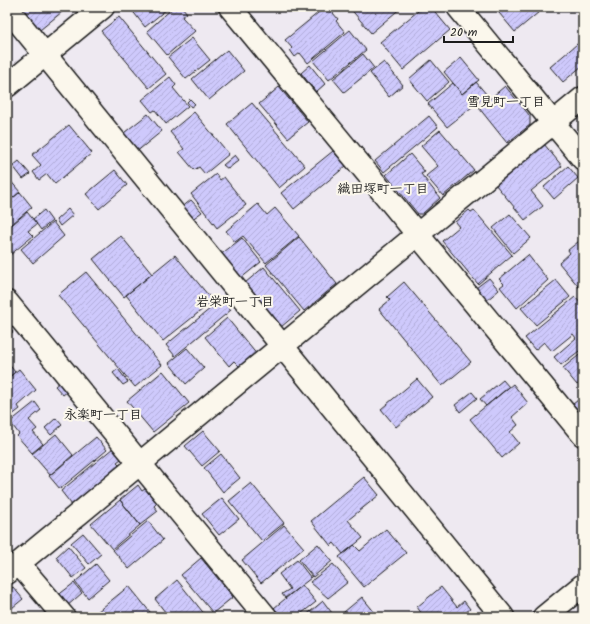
<svg xmlns="http://www.w3.org/2000/svg" width="590" height="624" font-family="Kalam,'Klee One',sans-serif">
  <defs>
    <pattern id="building-hatch" width="6" height="6" patternUnits="userSpaceOnUse"><rect width="6" height="6" fill="#cec9fc"/><path d="M-1 1l2-2M0 6l6-6M5 7l2-2" fill="none" stroke="#b0acd7"/></pattern>
  </defs>
  <rect width="100%" height="100%" fill="#eee9f1"/>
  <filter id="ink" filterUnits="userSpaceOnUse"><feTurbulence type="fractalNoise" baseFrequency=".025" numOctaves="2"/><feDisplacementMap in="SourceGraphic" scale="8" xChannelSelector="R" yChannelSelector="G"/><feConvolveMatrix kernelMatrix="1 2 1 2 8 2 1 2 1" color-interpolation-filters="sRGB"/></filter>
  <g filter="url(#ink)">
    <path fill="url(#building-hatch)" stroke="#1c1c1c" d="M21,7h47l-28,23z
      M133,7h33l1,2 -22,18 -14,-18z
      M174,7h8l5,6 -5,4 13,14 -28,24 -20,-24z
      M328,7l10,12 -2,2 9,11 -37,31 -8,-10 -5,4 -5,-7 2,-2 -7,-8 39,-32z
      M349,7h53l-31,26z
      M423,7h8l19,23 -47,40 -23,-28z
      M494,7h51l-30,25z
      M119,17l47,57 -17,14 -48,-57z
      M350,30l16,20 -37,30 -16,-19z
      M192,38l18,22 -24,19 -18,-22z
      M583,39v26l-20,17 -13,-15z
      M227,50l17,21 -35,29 -17,-21z
      M363,54l11,14 -30,24 -11,-13z
      M461,58l18,22 -17,14 -18,-22z
      M431,60l18,22 -22,19 -18,-22z
      M384,62l19,23 -14,12 -19,-24z
      M310,65l15,19 -9,8 -15,-19z
      M170,77l6,8 -3,3 15,18 -22,18 -11,-14 -3,2 -10,-12z
      M476,82l11,13 -40,32 -19,-23 25,-21 9,11z
      M505,86l25,30v9l-23,18 -28,-35z
      M279,87l29,35 -20,16 -29,-34z
      M190,99l5,5 -4,3 -4,-5z
      M252,103l53,63 -26,22 -52,-64z
      M194,112l35,42 -24,20 -6,-7 -5,3 -15,-18 5,-3 -14,-17z
      M148,114l14,17 -27,22 -15,-17z
      M429,116l9,11 -54,45 -9,-11z
      M69,125l23,28 -37,31 -8,-10 -8,6 -6,-8 8,-7 -9,-10z
      M440,130l34,40 -31,26 -17,-20 12,-10 -17,-20z
      M544,144l18,22 -31,25 12,15 -18,14 -30,-36z
      M333,151l13,15 -52,43 -13,-16z
      M410,154l15,18 -4,2 19,24 -18,16h-4l-32,-39z
      M235,155l4,5 -11,9 -5,-4z
      M19,161l11,13 -7,5 -10,-13z
      M568,166l10,12 -24,21 -10,-12z
      M115,170l12,15 -28,24 -13,-15z
      M216,174l4,6 4,-3 22,28 -29,23 -26,-34z
      M9,179l11,13 -13,11v-22z
      M20,192l12,15 -25,21v-25z
      M191,200l11,12 -11,8 -10,-12z
      M258,204l9,11 8,-7 24,28 -33,27 -23,-27 -8,6 -9,-11z
      M68,209l5,6 -13,11 -4,-6z
      M44,210l8,11 -11,9 -8,-11z
      M469,210l2,2 3,-2 38,45 -34,29 -36,-43 17,-14 -4,-5z
      M27,212l10,12 -9,7 5,5 -23,19 -3,-4v-22z
      M510,214l21,24 -18,15 -20,-25z
      M53,222l11,14 -31,27 -12,-14z
      M121,236l31,38 -28,23 -31,-38z
      M299,237l38,47 -33,27 -38,-46z
      M242,238l19,24 -21,17 -20,-24z
      M583,238v54l-24,-29 11,-10 -2,-3z
      M175,255l38,46 -50,40 -37,-46z
      M528,255l20,25 -31,28 -17,-21 4,-3 -5,-5z
      M264,267l36,44 -19,16 -36,-44z
      M86,272l76,93 -27,22 -77,-92z
      M489,278l10,12 -13,11 -10,-13z
      M556,280l14,17 -34,28 -15,-17z
      M404,282l67,80 -29,24 -63,-77 11,-9 -3,-3z
      M575,297l8,9v42l-22,17 -7,-8 22,-19 -3,-4 -21,17 -8,-9 -9,8 -10,-12z
      M222,299l9,11 -56,46 -9,-11z
      M227,318l31,38 -16,13 -8,-8 -5,5 -24,-29z
      M7,325l6,7 -6,4z
      M187,348l17,20 -18,16 -17,-21z
      M583,352v32l-2,-2 -4,3 -14,-17z
      M7,362l8,10 -8,7z
      M19,369l17,21 -18,16 2,3 -13,10v-40z
      M118,369l10,13 -5,3 -10,-12z
      M163,371l26,32 -36,29 -26,-31z
      M417,379l15,18 -36,30 -15,-18z
      M503,380l6,7 -23,19 -6,-7z
      M60,382l8,9 -5,4 -8,-9z
      M513,384l15,19 -16,14 6,8 -8,7 9,11 -17,15 -32,-39z
      M472,392l5,6 -17,14 -5,-7z
      M583,396v11l-4,4 -6,-7z
      M35,402l6,8 -12,10 8,9 -4,3 10,12 -11,9 -15,-17 2,-2 -9,-12z
      M56,418l6,7 -11,10 -6,-7z
      M203,431l17,20 -18,15 -17,-20z
      M56,434l17,21 -23,20 -18,-21z
      M96,437l11,13 -47,39 -11,-13z
      M113,448l8,11 -4,3 3,3 -48,40 -11,-14z
      M221,454l19,24 -17,14 -19,-24z
      M364,477l15,18 -31,25 15,18 -20,16 -9,-11 -3,3 -20,-25z
      M251,483l33,40 -22,18 -33,-40z
      M138,485l4,6 3,-2 12,14 -3,3 4,5 -18,14 -20,-25z
      M222,498l17,21 -20,16 -17,-21z
      M120,500l20,25 -28,24 -21,-25z
      M7,520l4,4 -4,4z
      M148,521l15,19 -34,29 -16,-19z
      M284,525l20,23 -43,35 -19,-23z
      M386,529l20,24 -42,34 -25,-30 15,-12 6,6z
      M83,533l18,21 -12,10 -18,-21z
      M318,544l14,17 -19,16 -14,-17z
      M68,546l18,22 -13,10 -17,-21z
      M201,558l32,39 -20,16 -32,-38z
      M297,560l14,18 -26,20 -3,-4 8,-5 -11,-15z
      M96,564l13,16 -21,18 -13,-16z
      M333,564l15,18 -20,16 -18,-16z
      M177,580l29,36 -37,1 -14,-18z
      M74,583l8,10 -16,14 -9,-11z
      M302,585l14,17 -19,15h-15l-8,-9z
      M129,586l25,31h-53l-4,-5z
      M13,587l10,12 -16,13v-21z
      M441,587l16,20 7,-6 6,8 -10,8h-36l-7,-10z
      M362,597l14,17 -4,3h-34z
      M323,601l12,16h-31z
      M412,612l4,5h-11z"/>
    <g fill="none" stroke-linecap="round" stroke-linejoin="round">
      <defs>
        <path id="minor" d="M230,7l353,428
          M458,7l125,152
          M7,8l496,609
          M7,86l96,-79
          M7,302l259,315
          M19,564l45,53
          M7,573l576,-475"/>
        <path id="tertiary" d="M544,617l39,-32"/>
      </defs>
      <use href="#minor" stroke="#1c1c1c" stroke-width="25"/>
      <use href="#tertiary" stroke="#1c1c1c" stroke-width="25"/>
      <use href="#minor" stroke="#fbf7ec" stroke-width="22"/>
      <use href="#tertiary" stroke="#fbf7ec" stroke-width="22"/>
    </g>
  </g>
  <g text-anchor="middle" dominant-baseline="central" stroke-width="4" stroke-linejoin="round" paint-order="stroke">
    <g font-size="13" font-weight="bold" fill="#1c1c1c" stroke="#fbf7ec">
      <text x="506" y="102">雪見町一丁目</text>
      <text x="383" y="189">織田塚町一丁目</text>
      <text x="235" y="302">岩栄町一丁目</text>
      <text x="103" y="415">永楽町一丁目</text>
    </g>
  </g>
  <rect width="590" height="624" fill="none" stroke="#fbf7ec" stroke-width="24"/>
  <rect x="12" y="12" width="566" height="600" fill="none" stroke="#1c1c1c" stroke-width="1.5" filter="url(#ink)"/>
  <path d="M444 36v6h69v-6" fill="none" stroke="#1c1c1c" stroke-width="2"/>
  <text x="450" y="36" font-size="12" fill="#1c1c1c" stroke="#fbf7ec" stroke-width="3" paint-order="stroke">20 m</text>
</svg>
